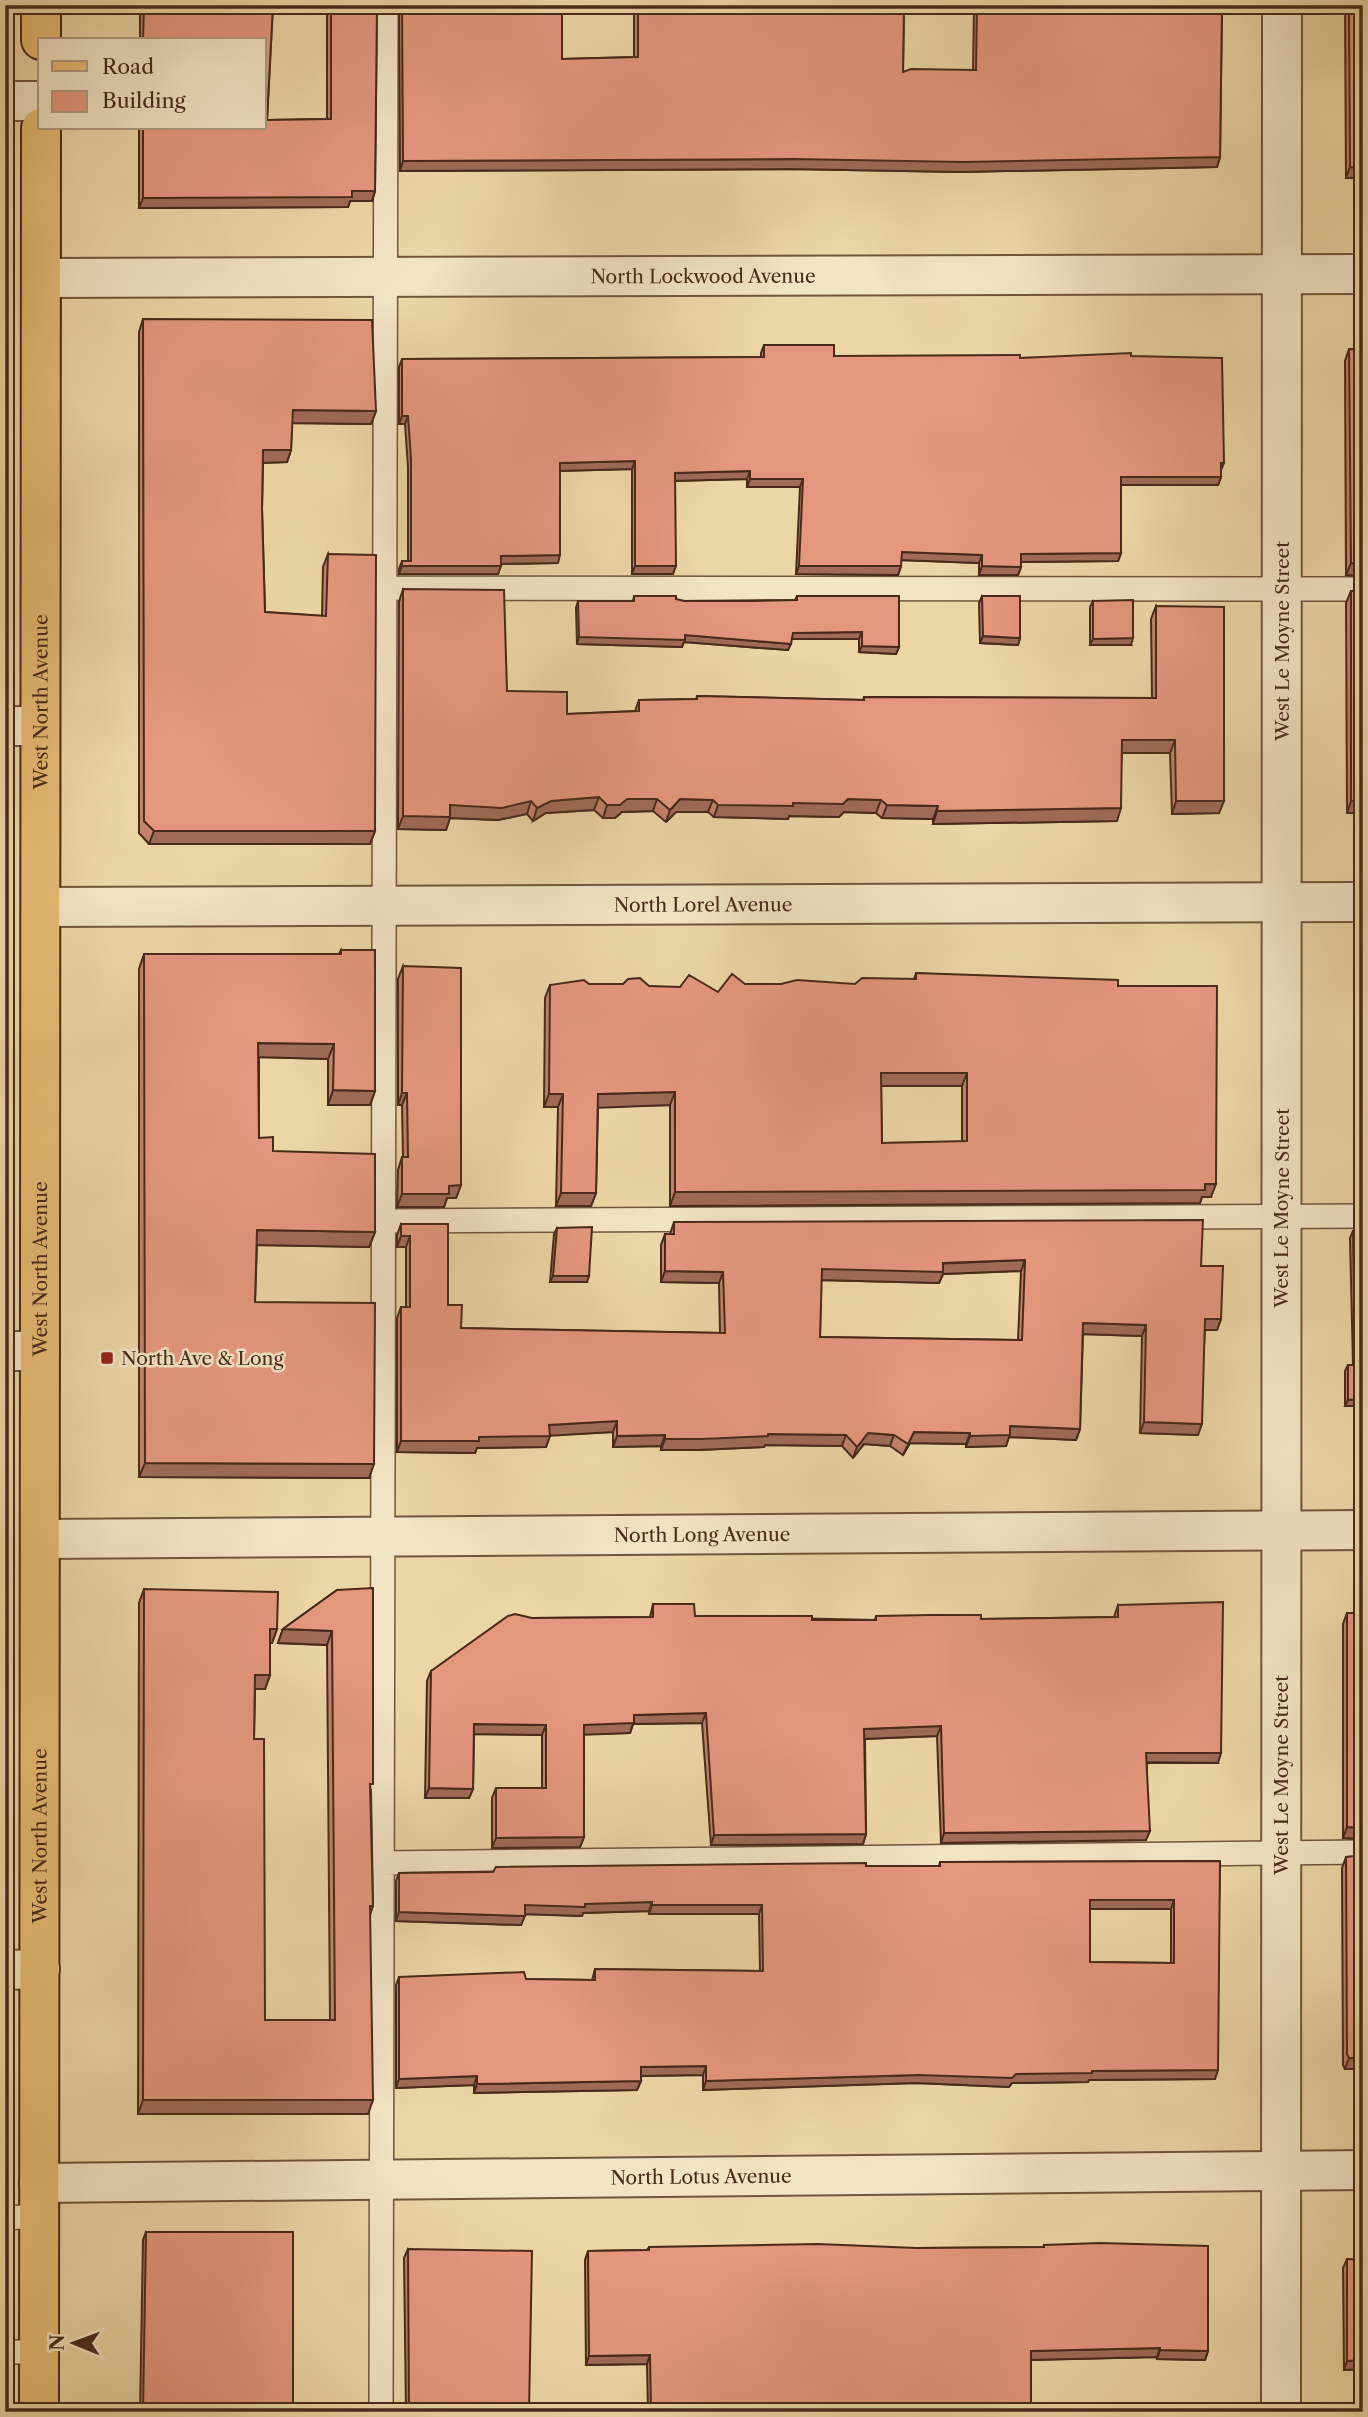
<svg xmlns="http://www.w3.org/2000/svg" width="1368" height="2417" font-family="'Libre Caslon Text',serif">
  <rect width="100%" height="100%" fill="#edd6a6"/>
  <filter id="stains"><feTurbulence type="fractalNoise" baseFrequency=".00286" numOctaves="4"/><feColorMatrix values="0 0 0 0 .2 0 0 0 0 .09 0 0 0 0 .02 0 0 0 .5 -.17"/></filter>
  <radialGradient id="worn" r=".72"><stop offset=".6" stop-color="#630" stop-opacity="0"/><stop offset="1" stop-color="#630" stop-opacity=".3"/></radialGradient>
  <g fill="none" stroke-linecap="round" stroke-linejoin="round">
    <defs>
      <path id="service" d="M384,588l979,1
        M383,1221l980,-5
        M382,1863l981,-11
        M5,2218l35,-2
        M5,2352h34
        M381,2412l5,-2407"/>
      <g id="minor">
        <path d="M5,101h35"/>
        <path id="s1" d="M41,278l1322,-4"/>
        <path d="M5,726h35"/>
        <path id="s2" d="M41,907l1322,-5"/>
        <path d="M5,1351h35"/>
        <path id="s3" d="M40,1539l1323,-9"/>
        <path d="M5,1970l35,-1"/>
        <path id="s4" d="M39,2183l1324,-13"/>
        <path id="s5" d="M1281,2412l1,-2407"/>
      </g>
      <g id="primary">
        <path d="M41,40v-35"/>
        <path id="s6" d="M39,2412l2,-2284"/>
      </g>
    </defs>
    <use href="#service" stroke="#71553e" stroke-width="26"/>
    <use href="#minor" stroke="#71553e" stroke-width="42"/>
    <use href="#primary" stroke="#482a1b" stroke-width="42"/>
    <use href="#service" stroke="#f3e4c5" stroke-width="23"/>
    <use href="#minor" stroke="#f3e4c5" stroke-width="38"/>
    <use href="#primary" stroke="#e6bb73" stroke-width="38"/>
  </g>
  <path fill="#c5826c" stroke="#482a1b" stroke-width="2" fill-rule="evenodd" d="M140,5h133l-6,115 60,-1v-114h50l-2,186 -3,10h-22l-2,6 -209,1v-80h125v-88h-124z
    M399,5h163v54l72,-2v-52h588l-2,152 -3,10 -257,5 -170,-3 -390,2zM904,6l70,2 -1,62 -70,2z
    M1345,5h18v173h-17z
    M143,319l233,92 -5,13 -79,-1 -1,27 -4,12 -24,1 -1,46 3,103 57,4 1,-49 5,-13 47,277 -5,13h-221l-10,-11v-501z
    M764,345l70,11 186,2 111,-2 93,107 -3,7v7l-3,8h-97v68l-3,8 -97,1v5l-3,8h-39v-12l-78,-3v6l-3,9 -102,-1 4,-87h-53v-8l-72,2 -2,93h-41v-105l-72,2 -2,92 -57,1 -3,10h-99v-5l3,-8h6v-94l-3,-43h-6v-57l3,-8 359,-2v-4z
    M1349,349l14,1v226l-17,-1 -1,-214z
    M403,589l104,102 60,23 68,-3 4,-11 57,-1 1,-3 166,4 1,-3 288,1 -1,-79 5,-13 63,207 -47,1 -2,-61h-48l-5,68 -184,3v-5l-51,-1 -6,-5 -32,-1 -5,5 -50,-1 -1,3 -74,-2 -6,-5h-32l-10,10 -13,-11 -31,1 -7,6h-12l-9,-8 -48,3 -13,8 -6,-7 -29,6 -48,-2 -4,12 -48,-1 1,-227z
    M1351,591l12,222h-16l-1,-210z
    M634,596l50,5 111,-1 2,-4 102,51 -3,7 -37,-2v-13h-68l-3,11 -104,-8 -2,5 -105,-3 -1,-36 2,-7h55z
    M982,596l38,42 -2,7 -38,-2 -1,-40z
    M1093,601l38,44h-41v-38z
    M341,950l34,141 -5,14h-42v-46l-69,-2v81l14,13 102,81 -6,15 -112,-2 -2,57 114,176 -230,-1v-508l5,-15h195z
    M403,966l58,219 -5,13h-9l-3,9h-47l1,-37 4,-13h1l-1,-52h-4v-126z
    M916,973l202,13 93,211h-9l-2,6 -530,3v-101l-72,2 -2,86 -5,13h-35l2,-99h-14l1,-109 5,-13 39,-1 60,2 69,6 27,-8h110l59,-5zM881,1086h81v56l-80,1z
    M674,1222l527,44 20,53 -4,11h-12l-7,105 -58,-2 2,-97 -59,-2 -3,95 -4,11 -67,-3 -3,9 -40,1v-3l-56,-1 -7,12 -13,-9 -26,-2 -11,14 -11,-12 -77,-1 -1,2 -66,3h-37v-4l-48,1v-15l-63,3 -4,12 -69,1 -2,5 -78,-1v-134l4,-11h5v-60h-9v-12l4,-11 60,104 259,5 -1,-50 -58,-1v-37l4,-11h5zM1021,1271l-3,69 -198,-3 1,-57 118,3 4,-9z
    M557,1228l30,54h-37l4,-48z
    M1353,1231h10v214h-6l-3,-39h-9v-35l3,-6h5l-3,-127z
    M144,1589l133,40 -5,14h-2v32l-5,14h-10l-1,50 11,281h65l-3,-375 -49,-2 5,-14 54,-39 34,201 2,115 -3,9 -2,199h-230l1,-511z
    M653,1604l42,12 180,4 1,-4 105,3 133,-2 4,-12 100,158h-71l-1,77 -205,3 -4,-107 -72,3 1,95 -3,10 -152,1 -9,-122 -69,1 -3,9 -46,1v103l-4,10 -88,1v-50l4,-10h46v-53l-68,-1 -1,55 -4,9h-44l2,-117 4,-10 101,-53 118,-1z
    M1347,1613h16v226l-20,-1v-214z
    M1346,1857l17,212h-18l-2,-4 -1,-197z
    M1220,1861l-5,218 -126,1 -1,2 -76,1 -3,4 -93,-4 -213,7v-15l-62,1v5l-4,9 -163,3v-8l-78,3v-103l3,-8 193,3 3,-11 165,2 -1,-57h-110v-3l-66,2 -1,3 -57,-2 -4,11 -125,-4v-40l3,-8 467,-7h73l1,-4zM1090,1909h81v54l-81,-1z
    M146,2232l147,180h-153l3,-172z
    M1044,2245l164,106 -3,9 -48,-1v-2l-126,3v52h-383l-1,-48 -61,1 -1,-105 3,-9 59,-1 2,-3 267,1 127,-1z
    M408,2249l121,163h-123l-2,-154z
    M1361,2250l2,119 -19,1 -1,-102 4,-9 11,1z"/>
  <path fill="#a06a58" stroke="#482a1b" stroke-width="2" d="M901,5h73v3l-73,-2z
    M1220,157l-3,10 -257,5 -170,-3 -390,2 3,-10z
    M1350,167l13,1v10h-17z
    M352,191h23l-3,10h-22l-2,6 -209,1 4,-10z
    M293,410l83,1 -5,13 -83,-1z
    M402,416h6l-3,8h-6z
    M263,450h28l-4,12 -28,1z
    M635,461l-3,8 -75,2 3,-8z
    M750,471l-3,8 -75,2 3,-8z
    M1121,477h100l-3,8h-100z
    M750,479h53l-3,8h-53z
    M902,552l80,3 -3,8 -80,-3z
    M1121,553l-3,8 -100,1 3,-8z
    M560,555l-2,8 -60,1 3,-8z
    M1351,563l12,1v12l-17,-1z
    M402,566h99l-3,8h-99z
    M635,566h41l-3,8h-41z
    M799,566h102l-3,9 -102,-1z
    M982,566l39,1 -3,8h-39z
    M862,632l-3,7h-69l3,-6z
    M685,635l106,9 -3,6 -104,-8 -2,5 -105,-3 2,-7z
    M983,636l37,2 -2,7 -38,-2z
    M1133,638l-2,7h-41l3,-6z
    M862,646l37,1 -3,7 -37,-2z
    M1122,740h53l-5,13h-52z
    M599,797l-5,13 -48,3 -13,8 4,-13 14,-7z
    M627,799h30l-4,12 -31,1 -7,6h-12l4,-13z
    M680,799l33,1 -5,12h-32l-10,10 4,-12z
    M848,799l33,1 -5,13 -32,-1 -5,5 -50,-1 -1,3 -74,-2 4,-12 75,-2z
    M531,801l-4,13 -29,6 -48,-2 -4,12 -48,-1 5,-13 47,-11z
    M1176,801h48l-5,12 -47,1z
    M1351,801h12v12h-16z
    M887,805l51,1 -5,13 -51,-1z
    M1121,808l-4,13 -184,3 4,-13z
    M154,831h221l-5,13h-221z
    M258,1043l76,1 -6,15 -75,-2z
    M881,1073h86l-5,13h-86z
    M333,1090l42,1 -5,14h-42z
    M675,1092l-5,13 -77,3 5,-14z
    M402,1093h5l-5,12h-4z
    M549,1094h14l-5,13h-14z
    M1216,1184l-5,13h-9l-2,6 -530,3 5,-14z
    M461,1185l-5,13h-9l-3,9h-47l5,-13 47,-8z
    M561,1193h35l-5,13h-35z
    M257,1230l118,2 -6,15 -117,-2z
    M401,1236h9l-4,11h-9z
    M1025,1260l-4,11 -78,3 -4,9 -121,-3 4,-11z
    M665,1271l58,1 -4,11 -58,-1z
    M553,1276h36l-2,6h-37z
    M1205,1319h16l-4,11h-16z
    M1083,1323l63,2 -4,11 -63,-2z
    M1357,1399l-3,7h-9l3,-6z
    M617,1421l-4,11 -67,4h4l-4,11 -69,1 -2,5 -78,-1 4,-11 78,-4 70,-12z
    M1144,1422l58,2 -4,11 -58,-2z
    M1010,1426l70,3 -4,11 -67,-3 -3,9 -40,1 4,-11z
    M914,1432l56,1 -4,11 -56,-1 -7,12z
    M868,1433l26,2 -4,11 -26,-2 -11,14 4,-11z
    M768,1434l78,1 -4,11 -77,-1 -1,2 -66,3h-37l4,-11z
    M665,1435l-4,11 -48,1 4,-11z
    M1359,1438h4v7h-6z
    M145,1463l229,1 -5,14 -230,-1z
    M270,1629h7l-5,14h-7z
    M283,1629l49,2 -5,14 -49,-2z
    M255,1675h15l-5,14h-15z
    M706,1713l-4,10 -69,1 -3,9 -50,2 4,-10 50,-10z
    M474,1724l72,1 -4,10 -72,-1z
    M941,1726l-4,10 -76,3 3,-10z
    M1146,1753h75l-3,10 -75,-1z
    M429,1788l44,1 -4,9h-44z
    M1347,1827l16,1v11l-20,-1z
    M1150,1831l-4,9 -205,3 3,-10z
    M866,1834l-3,10 -152,1 3,-10z
    M584,1837l-4,10 -88,1 4,-10z
    M1090,1900h84l-3,9h-85z
    M652,1902l-3,9 -66,2 -1,3 -61,-2 4,-9z
    M652,1905h110l-3,9h-110z
    M399,1912l126,4 -4,9 -125,-4z
    M1349,2058h14v11h-18z
    M706,2066l-3,9 -65,1 3,-9z
    M1218,2070l-3,9 -126,1 -1,2 -76,1 -3,4 -93,-4 -213,7 3,-9 213,-6 97,-1 76,-3z
    M477,2076l-3,9 -78,3 3,-9z
    M641,2081l-4,9 -163,3 3,-9z
    M143,2100h230l-5,14h-230z
    M1160,2348l-3,9 -129,3 3,-9z
    M1160,2350l48,1 -3,9 -48,-1z
    M650,2355l-3,9 -61,1 3,-9z
    M1363,2360v9l-19,1 3,-9z"/>
  <path fill="#e5977e" stroke="#482a1b" stroke-width="2" fill-rule="evenodd" d="M144,5h129l-6,115 64,-1v-114h46l-2,186h-23v6l-209,1v-70h121v-88h-121z
    M402,5h160v54l76,-2v-52h266l-1,67 8,-3 65,1 1,-65h245l-2,152 -257,5 -170,-3 -390,2z
    M1349,5h14v163l-13,-1z
    M143,319l229,1 4,91 -83,-1 -2,40h-28l-1,59 3,103 61,4 2,-62 48,1 -1,276h-221l-10,-10z
    M764,345h70v11l186,-1v3l111,-5v3l91,2 2,105h-3v14h-100v76l-100,1v13l-39,-1v-11l-80,-3 -1,14h-102l4,-87h-53v-8l-75,2 1,93h-41v-105l-75,2v92l-59,1v10h-99v-5h9v-102l-3,-43h-6v-57l362,-2z
    M1349,349l14,1v214l-12,-1z
    M403,589l101,1 3,101 60,1v22l72,-3v-11l58,-1v-3l167,4v-3l292,1v-92l68,1v194h-48l-1,-61h-53l-1,68 -184,3 1,-5 -51,-1 -6,-5 -33,-1 -5,5 -50,-1v3l-75,-1 -5,-5 -33,-1 -10,11 -13,-11h-30l-7,6h-13l-8,-8 -48,4 -14,7 -6,-7 -29,7 -52,-3v12l-47,-1z
    M1363,590v211h-12v-210z
    M634,596h42v3l8,2h68l45,-1v-4h102v51l-37,-1v-14l-69,1 -2,11 -106,-9v5l-106,-3 -1,-36h56z
    M982,596h38v42l-37,-2z
    M1133,600v38l-40,1v-38z
    M341,950h34v141l-42,-1 1,-46 -76,-1 1,95 14,-1v14l102,3v78l-118,-2 -2,72 120,1 -1,161 -229,-1 -1,-509h197z
    M403,966l58,2v217l-12,1v8h-47v-37h6l-1,-64h-5z
    M916,973l202,7v6h99l-1,198h-11v6l-530,2v-100l-77,2 -2,99h-35l2,-99h-14l1,-109 34,-5 5,4h34l5,-5 12,-1 9,8 31,1 9,-12 29,17 14,-18 13,10h36l16,-4 58,4 7,-6 54,1zM881,1073h86v68l-85,2z
    M1203,1220l-2,46h22l-2,53h-16l-3,105 -58,-2 2,-97 -63,-2 -3,106 -70,-3v9l-40,1v-3l-56,-1 -6,12 -14,-9 -26,-2 -11,14 -11,-12 -78,-1v2l-66,3h-37v-4l-48,1v-15l-68,4 1,11 -71,1v4h-78v-134h9v-71h-9v-12h47v81h14l-1,23 264,5 -2,-61 -58,-1v-37h9v-12zM1025,1260l-3,80 -202,-3 2,-68 121,3v-9z
    M592,1227l-3,49h-36l4,-48z
    M1353,1231h10v207h-4l-2,-39 -9,1v-35h7z
    M373,1588v196h-3l3,122h-3l3,194h-230l1,-511 134,3 -1,37h-7v46h-15l-1,64h10l1,281h70l-3,-389 -49,-2 54,-39z
    M1223,1602l-2,151h-75l4,78 -206,2 -3,-107 -77,3 2,105 -152,1 -8,-122 -72,2v8l-50,2v112l-88,1v-50h50v-63l-72,-1 -1,65 -44,-1 2,-117 77,-55 7,-2 17,4 121,-1v-13h41l1,12h117v4h64v-4l55,-1h50v4l137,-2v-12z
    M1347,1613h16v215l-16,-1z
    M1363,1855v203h-14l-2,-4 -1,-197z
    M1220,1861l-2,209 -126,1v2l-76,1 -4,4 -93,-3 -213,6v-15l-65,1v14l-164,3v-8l-78,3v-102l125,-5 2,7 69,1v-11l168,2 -1,-66h-110v-3l-67,2v3l-60,-2v11l-126,-4v-39l94,-1 3,-5 370,-4v3h74v-4h5zM1090,1900h84v63l-84,-1z
    M146,2232h147v180h-150z
    M1100,2243l108,3v105l-48,-1v-2l-129,3v61h-380l-1,-57 -61,1 -1,-105 61,-1v-3l169,-3 98,4 128,-1v-2z
    M408,2249l124,2 -3,161h-120z
    M1361,2250h2v110l-16,1v-102l14,1z
    M1350,2409l13,1v2h-14z"/>
  <rect fill="#8f2418" stroke="#f3e4c5" stroke-width="2.5" x="100" y="1351" width="14" height="14" rx="3.5"/>
  <g text-anchor="middle" dominant-baseline="central" stroke-width="5" stroke-linejoin="round" paint-order="stroke">
    <g font-size="19" fill="#482a1b" stroke="#f3e4c5">
      <text stroke="none"><textPath href="#s1" startOffset="662">North Lockwood Avenue</textPath></text>
      <text stroke="none"><textPath href="#s5" startOffset="1771">West Le Moyne Street</textPath></text>
      <text stroke="none"><textPath href="#s6" startOffset="1710">West North Avenue</textPath></text>
      <text stroke="none"><textPath href="#s2" startOffset="662">North Lorel Avenue</textPath></text>
      <text stroke="none"><textPath href="#s5" startOffset="1204">West Le Moyne Street</textPath></text>
      <text stroke="none"><textPath href="#s6" startOffset="1143">West North Avenue</textPath></text>
      <text stroke="none"><textPath href="#s3" startOffset="662">North Long Avenue</textPath></text>
      <text stroke="none"><textPath href="#s5" startOffset="637">West Le Moyne Street</textPath></text>
      <text stroke="none"><textPath href="#s6" startOffset="576">West North Avenue</textPath></text>
      <text stroke="none"><textPath href="#s4" startOffset="662">North Lotus Avenue</textPath></text>
    </g>
    <g font-size="19" fill="#482a1b" stroke="#f3e4c5" text-anchor="start">
      <text x="121" y="1358">North Ave &amp; Long</text>
    </g>
  </g>
  <rect width="1368" height="2417" fill="none" stroke="#edd6a6" stroke-width="28"/>
  <rect x="7" y="7" width="1354" height="2403" fill="none" stroke="#482a1b" stroke-width="3.5"/>
  <rect x="14" y="14" width="1340" height="2389" fill="none" stroke="#482a1b" stroke-width="2"/>
  <rect x="38" y="38" width="228" height="91" fill="#f3e4c5" stroke="#af9a81" stroke-width="2"/>
  <rect x="52" y="61" width="35" height="10" fill="#e6bb73" stroke="#af9a81" stroke-width="2"/>
  <text x="102" y="74" font-size="21" fill="#482a1b">Road</text>
  <rect x="52" y="91" width="35" height="21" fill="#e5977e" stroke="#af9a81" stroke-width="2"/>
  <text x="102" y="108" font-size="21" fill="#482a1b">Building</text>
  <g transform="translate(74 2343) rotate(271)" stroke="#f3e4c5" stroke-width="5" paint-order="stroke">
  <path d="M0-5L12 26L0 18L-12 26Z" fill="#482a1b"/>
  <text y="-10" font-size="19" font-weight="bold" text-anchor="middle" fill="#482a1b">N</text>
  </g>
  <rect width="100%" height="100%" filter="url(#stains)"/>
  <rect width="100%" height="100%" fill="url(#worn)"/>
</svg>
